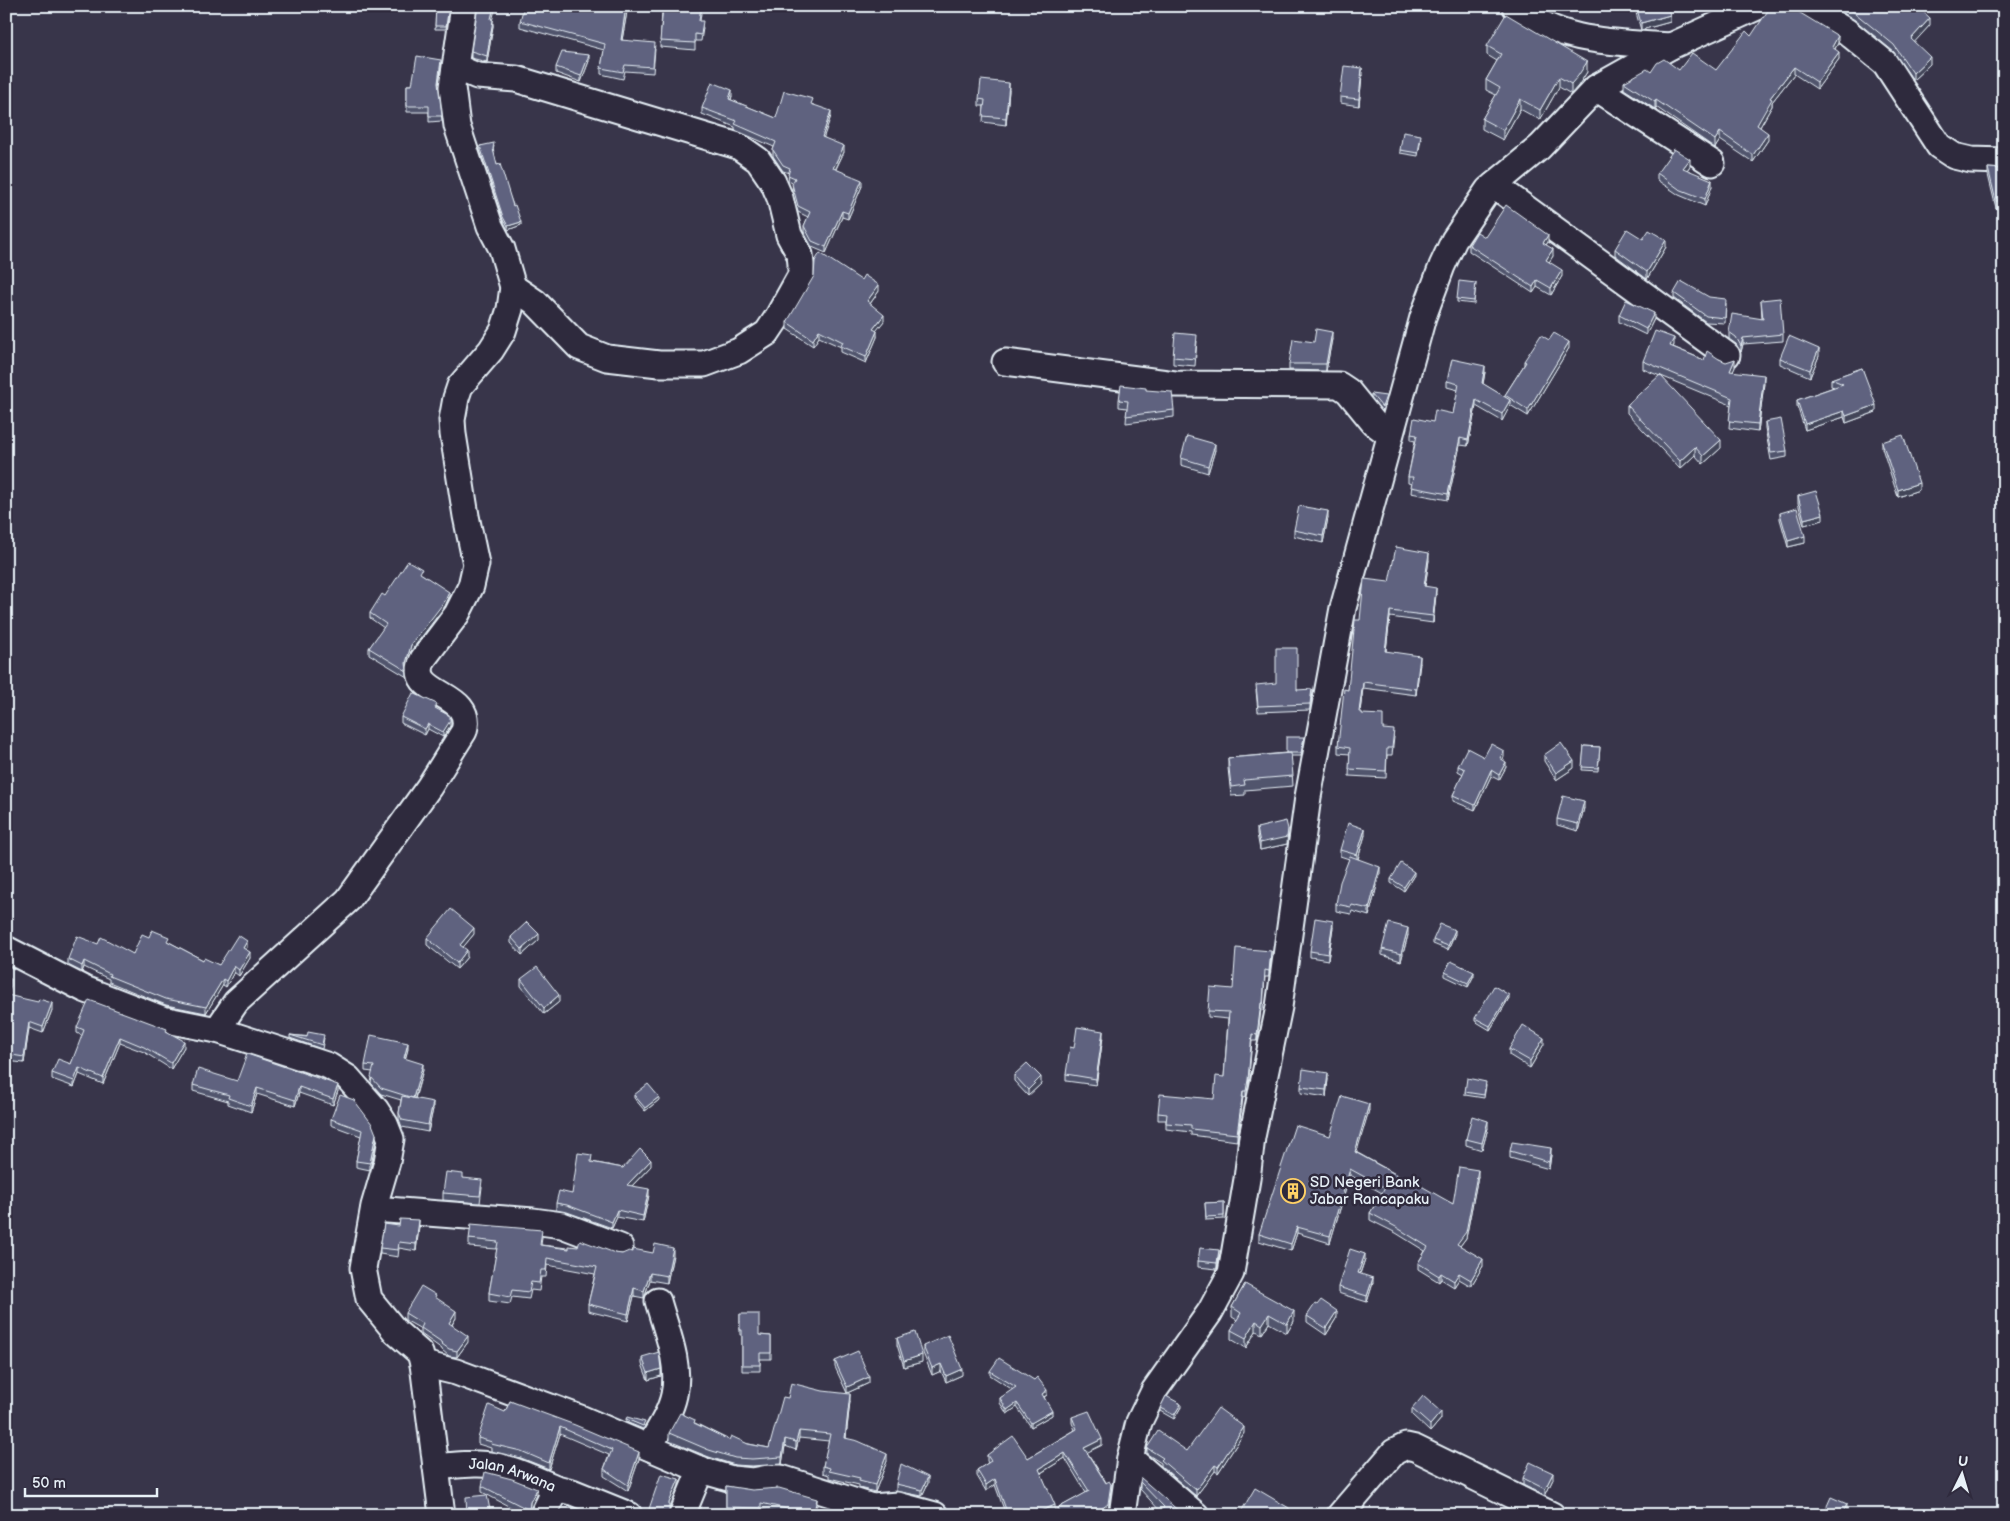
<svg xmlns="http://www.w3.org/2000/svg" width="2010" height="1521" font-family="'Balsamiq Sans',sans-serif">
  <rect width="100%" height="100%" fill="#38354a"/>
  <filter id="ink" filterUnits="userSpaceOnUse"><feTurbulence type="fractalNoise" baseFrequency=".02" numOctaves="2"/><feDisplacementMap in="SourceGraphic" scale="10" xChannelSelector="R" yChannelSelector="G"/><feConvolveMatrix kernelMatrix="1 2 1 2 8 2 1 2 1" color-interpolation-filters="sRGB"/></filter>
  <g filter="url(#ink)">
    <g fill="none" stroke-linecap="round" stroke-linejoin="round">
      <defs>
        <g id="minor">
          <path d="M1515,6c44,38 102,36 156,40"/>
          <path d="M1804,6l42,25 39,32 54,83 15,10 17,4 33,1"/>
          <path d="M456,67l21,9 39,3 222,67 20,14 15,22 7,16 9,37 11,20 1,9v11l-24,43 -10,15 -28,18 -35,13h-45l-52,-6 -28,-11 -44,-45 -22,-15"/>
          <path d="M1596,88l116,75"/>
          <path d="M1494,185l233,170"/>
          <path d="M1005,362l170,22 164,1 9,6 26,32 16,12"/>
          <path d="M6,949l78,40 78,30 55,11"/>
          <path d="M374,1209l159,12 29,4 58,22"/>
          <path d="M423,1364l33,8 124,46 124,53 28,8 21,2 15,-3h13l91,29 26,-2 37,10"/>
          <path d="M649,1447c9,-16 21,-33 25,-52 7,-31 -8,-65 -16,-94"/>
          <path d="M1130,1458l66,57"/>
          <path id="s1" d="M436,1467c13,-1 26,-3 39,-3 28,-1 55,13 81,24l-13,27"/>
          <path d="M556,1488l16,4 57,23"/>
          <path d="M442,1515l-19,-151 -3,-11 -24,-21 -27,-33 -6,-31 11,-62 13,-44 4,-23 -6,-15 -9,-14 -28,-32 -19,-12 -112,-36 19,-28 112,-102 81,-113 35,-56c12,-41 -59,-34 -41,-72l34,-45 14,-28 5,-22 -10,-48 -13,-82 -1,-14 4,-22 4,-12 31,-36 12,-19 7,-22 3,-22 -11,-38 -12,-23 -33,-100 -5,-39 12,-81"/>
          <path d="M682,1515l19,-46"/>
          <path d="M1122,1515l8,-57 9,-36 15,-31 56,-79 21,-39 16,-94 5,-42 27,-130 29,-210 35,-189 80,-291 19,-51 12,-26 34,-50 52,-43 56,-59 75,-42 88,-40"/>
          <path d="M1340,1515l54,-63 12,-6 9,2 137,67"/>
        </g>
      </defs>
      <use href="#minor" stroke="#e8f1f8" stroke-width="29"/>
      <use href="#minor" stroke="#2f2a3d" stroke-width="25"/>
    </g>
    <path fill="#51546d" stroke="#e8f1f8" d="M436,6h13l-3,23h-11z
      M601,6h27l-6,34 33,9 -2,24 -28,-2 -2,8 -22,-5v-6l3,-18 -84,-23v-6l80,-10z
      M640,6h62l-2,15 3,7 -2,13h-6v9l-35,-3 2,-37z
      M1634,6h33l3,16 -29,8z
      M1832,6h69l29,19 -16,17 16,22 -17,16 -19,-28 -39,-32z
      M1797,11l41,32 -3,6 4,10 -22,30 -23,-15 -22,28v4l-12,21 8,13 -15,22 -33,-22 -5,8 -59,-41 -1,2 -31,-20v-7l27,-10 28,-2h37l35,-34z
      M492,20l1,6 -6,36 -16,-4v-7z
      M1487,46l100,26 -9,14 -7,8 -12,-7 -19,33 -20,-11 -17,31 -21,-11v-10l14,-24 -10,-5v-10l11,-19 -10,-6z
      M589,61l-8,21 -25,-9v-6z
      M441,66l-3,20 4,35 -13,1v-10h-22v-27h5z
      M1362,75l-3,31 -19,-3v-6z
      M1009,90l-3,35 -23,-3 1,-16h-5v-7z
      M732,96l-1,4 45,18 37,-13 18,11 -8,21 21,15 -8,17 26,17 -14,33 -6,-2 -16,36 -14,-6 -8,-15v-6l4,-9 -10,-5 -6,-22 1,-7 -5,-2 1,-8 -6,-2 -10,-15v-6l1,-3 -39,-17v-3l-33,-13v-6z
      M1421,139l-3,17 -18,-3v-3z
      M480,146h14l-1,4 4,15 24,60 -13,5 -5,-10 -23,-70z
      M1690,166l-3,4 25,16 -7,20 -26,-11 -22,-15v-7z
      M1988,168l16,1v37l-8,2 -8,-33z
      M1485,237l63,5 -2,3 7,11 -4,6 13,14 -11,19 -14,-8 -4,6 -64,-42v-6z
      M1643,239l23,8 -19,32 -32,-24v-6z
      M1476,283l-2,21 -17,-2v-3z
      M879,291l-9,13 14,17 -8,9 1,7 -11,26 -25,-11v-5l-22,-10 -6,9 -26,-17v-7z
      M1674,293l52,11 -1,19 -19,-1 -32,-24z
      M1761,300l22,34v7l-40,3 -2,8 -5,-8 -7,-5v-7l33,-13z
      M1619,315l35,4 -8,16 -27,-13z
      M1332,339l-6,32 -37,-1v-6l25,-22z
      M1549,340l20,8 -41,68 -18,-11 -8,16 -26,-15 -8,40 -8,-1 -12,55 -37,-7 1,-9 -4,-1v-6l7,-36 -4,-1v-6l22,-12 20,-8 5,-24 -11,-3v-6l38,-9 -2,12 22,13v-2l19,-30v-4z
      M1197,341l-2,25 -22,-2v-7z
      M1674,345l-1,2 31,13 15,-1 16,8 -2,4 31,12 -6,49 -29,-4 2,-23 -70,-29 60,72 -18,16 -8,-9 -15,14 -53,-56v-8l33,-29 -17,-7v-8z
      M1819,356l-9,21 -30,-13v-6z
      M1862,368l14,44 -30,11 -2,-6 -39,13 -8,-24v-6l37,-13 -3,-1v-7z
      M1146,390l28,20v7l-48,6 1,-15 -8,-1v-7z
      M1371,394l15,5 -4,12 -11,-14z
      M1765,422l22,29v6l-16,3 -6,-32z
      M1882,442l37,48 -21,7 -16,-49z
      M1215,450l-7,23 -27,-8v-7z
      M1798,496l25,24 -19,5 -6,-22z
      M1780,513l25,30 -17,4 -8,-28z
      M1328,518l-5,25 -29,-7v-6z
      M1429,560l-4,27 11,7 -3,29 -43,-6 -4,34 34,11 -4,33 -53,-7 -3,24 34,25 -2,18h-5l-1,23 -37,-2 1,-22 -12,-1v-7l10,-56 12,-70 29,-38z
      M422,574l27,23 -4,9 -34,45 -5,16 1,10 -38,-23v-6l15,-20 -14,-10v-5l15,-17z
      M1256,690h41l15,5 -2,15 -52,2z
      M437,709l13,17 -7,11 -15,-8 -3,6 -24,-12v-6z
      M1304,740l-3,16h-10l2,30 -48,4v5l-14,1 -3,-28v-10l58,-5z
      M1584,746l16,1 -2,24 -16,-1z
      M1544,755l30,13 -18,12 -12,-19z
      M1484,757h20l-2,3 4,7 -7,13 -8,-4 -16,34 -22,-9v-6l10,-21 -5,-3v-5z
      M1584,808l-6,23 -21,-6v-6z
      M1257,828l31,8 -1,8 -27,6 -3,-16z
      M1365,835l-7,24 22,15 -11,42 -17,-5 -1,3 -15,-3v-7l13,-45 -9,-3v-6z
      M1414,875l-10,16 -13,-8v-4z
      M1333,927l-5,33 -18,-3v-6z
      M474,934l-11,13 4,10 -10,12 -30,-24v-7z
      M1455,934l-7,16 -15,-6v-4z
      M1408,935l-7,26 -19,-6v-6z
      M149,937l20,5 34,18 16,5 28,-18 -1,3 4,8 -11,18 -5,-4 -8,15 -3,-2 -17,28 -40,-8 -57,-23v-3l-25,-12 -2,5 -14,-7v-6l30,-15 35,10z
      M511,937l28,3 -17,15 -11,-12z
      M1271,957l-2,20h-4l-2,32h-2l-4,32h-5l-4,46 -2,11 -3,-1 -6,44 -46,-6v-3l-25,-3v-9h-8v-7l56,-14 10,-22 4,-58 -20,-2v-6l25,-22z
      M1445,972l29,3 -6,12 -23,-11z
      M6,978l5,7 -3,10 44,15 -9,23 -14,-5 -5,35 -18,-2z
      M521,979l38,23 -15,12 -23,-28z
      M1509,998l-19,32 -15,-9v-3z
      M77,1027l90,4 17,16 -13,22 -27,-17 -24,-9 -17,41 -24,-10 -5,13 -22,-8v-6l19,-9 12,-28 -6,-3z
      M290,1035l34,3 -2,11 -32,-11z
      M1103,1037l-7,48 -30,-4v-7l8,-26z
      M1544,1044l-14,24 -21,-13v-6z
      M408,1049l-3,10 18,11 -8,29 18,10 -5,23 -26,-5 -3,-8v-6l2,-13 -20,-6 -10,-11 2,-11 -8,-1v-6z
      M1014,1075l27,9 -13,12 -14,-15z
      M1328,1079l-2,18 -25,-4v-6z
      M237,1081l101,10 -5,14 -34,-12 -4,13 -38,-12 -6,18 -23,-8v-3l-35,-10v-6z
      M1486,1085l-2,13 -19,-3v-3z
      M634,1095l25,5 -14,11 -11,-13z
      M354,1100l22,41 -6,29 -14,-3v-6l5,-25 -30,-11v-6z
      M1369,1110l-13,42 59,33 38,19 25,-28 -12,62 -6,8 23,20 -12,20 -12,-7 -5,8 -13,-8 -2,3 -21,-13v-6l7,-12 -29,-18 -26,-13v-7l12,-20 -32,-18 -20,68 -33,-10 -6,18 -32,-10v-7l71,-98z
      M1488,1128l-6,22 -16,-5v-6z
      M1510,1151l41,4 -2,14 -39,-11z
      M592,1162l31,6 28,-2 -19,20 17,9 -6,27 -26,-5 -5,11 -45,-16 -11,-2v-7l16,-9z
      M463,1178l19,9 -2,16 -37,-3v-7z
      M1224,1202v17l-18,1 -1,-17z
      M399,1226l20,1 -3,24 -17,-3 -1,9 -18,-3v-6z
      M542,1237l-1,8 81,9 11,-2 40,3 -6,28 -17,-3 -6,18 -10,-2 -6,25 -40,-10v-7l7,-30 -48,-9 -1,12h-5l-2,14 -8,-1 -2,9 -17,-2 -2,7 -21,-3v-8l8,-44 -28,-2v-8z
      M1219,1256l-2,13 -19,-2v-6z
      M1365,1259l-5,15 13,9 -6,19 -29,-9v-6z
      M1245,1284l49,37 -7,12 -18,-10 -7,11 -6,-3 -10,17 -15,-9v-9l6,-10 -5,-3v-10z
      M436,1298l20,20 -4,7 16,17 -11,15 -8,-1 -7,-6v-1l-21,-15v-5l-16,-9v-7z
      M740,1314l19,21 12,1v23h-11v12h-18v-36h-2z
      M1307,1316l30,1 -11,18 -19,-13z
      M897,1338l25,24 -18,5 -7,-22z
      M923,1346l39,29 -16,7 -5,-11 -9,4 -9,-22z
      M642,1357l19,19 -13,4 -6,-16z
      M835,1361l34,22 -22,10 -12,-26z
      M990,1371l44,9 13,15 -3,2 8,18 -21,12 -14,-20 -10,7 -7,-11v-5l13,-8 -23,-15z
      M788,1398l62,3 -4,37 41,23 -12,31 -16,-4v-3l-30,-7v-3l-6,-2v-7l6,-25 -30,-3 -3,12 -11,-4 -3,18 -30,2 -17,-1 -26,-8 -40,-16v-8l26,-10 34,17 40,8z
      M510,1401l129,58 -11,32 -24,-15v-7l5,-14 -49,-21 -11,35 -28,-11 -30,-7v-3l-13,-4v-6l27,-26z
      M1181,1407l-7,12 -14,-8v-3z
      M1412,1409l29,10 -11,13 -18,-17z
      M1072,1417l30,28 -15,7 24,38 -3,20 -6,4 1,1h-45v-7l28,-15 -21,-35 -24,15 14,38 -10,4h-39l-11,-30 -9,6 -9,-15v-6l11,-7 -1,-2v-6l41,3 47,-28 -3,-7z
      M626,1419l19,7 -2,3 -17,-7z
      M1244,1433l-26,40 -3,-2 -19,25 -35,-30v-3l-14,-9v-6l40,3z
      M1523,1478l30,1 -8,17 -22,-11z
      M1140,1482l41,33 -20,-3 -21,-23z
      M928,1483l-6,13 -26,-5v-7z
      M679,1485l-10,25v5h-20v-6z
      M482,1486l55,9 -7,14 -1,6h-4l-43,-23z
      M726,1486l91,19 -3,10h-28l-25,-6v4h-35z"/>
    <path fill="#424559" stroke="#e8f1f8" d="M494,6h2l-5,19v-6z
      M626,6h2l-7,40v-6z
      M1670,15v7l-29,8v-7z
      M1930,18v7l-19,21v-7z
      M493,20v6l-6,36v-6z
      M1838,36v7l-6,11v-7z
      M1839,52v7l-22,30v-7z
      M589,55v6l-8,21v-6z
      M1930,57v7l-17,16v-7z
      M1587,62v10l-9,14 -7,8v-10z
      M1794,67v7l-22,28v4l-15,26v-7l13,-27z
      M1362,68v7l-3,31v-7z
      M1559,77v10l-19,33v-10z
      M1009,83v7l-3,35v-7z
      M732,90v6l-3,8v-5z
      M1520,99v10l-17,31v-10z
      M1656,100v7l-1,2v-7z
      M831,111v5l-9,26v-5z
      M1720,132v8l-5,8v-8z
      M1768,133v7l-15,22v-7z
      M844,146v6l-11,22v-6z
      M1690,159v7l-7,9v-7z
      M862,180v6l-14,33v-6z
      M1712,180v6l-7,20v-7z
      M2004,200v6l-8,2v-7z
      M842,211v6l-16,36v-6z
      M521,222v3l-13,5v-4z
      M1548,235v7l-5,7v-6z
      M1666,240v7l-19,32v-7z
      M1553,249v7l-7,11v-7z
      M1562,270v6l-11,19v-7z
      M1537,280v7l-4,6v-6z
      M879,285v6l-12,17v-7z
      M1654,313v6l-8,16v-6z
      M884,315v6l-11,14v-6z
      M819,330v7l-6,9v-6z
      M877,331v6l-11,26v-6z
      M1332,332v7l-6,32v-7z
      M1674,338v7l-4,8v-7z
      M1743,338v6l-2,8v-6z
      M1569,342v6l-41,68v-6z
      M1819,349v7l-9,21v-7z
      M1735,359v8l-5,12v-8z
      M1485,366v6l-3,17v-6z
      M1764,375v8l-6,49v-8z
      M1476,400v6l-8,40v-6z
      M1510,400v6l-8,15v-7z
      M1876,405v7l-30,11v-7z
      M1844,411v6l-39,13v-6z
      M1460,438v7l-12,55v-6z
      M1721,440v8l-18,16v-8z
      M1215,444v6l-7,23v-7z
      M1695,447v8l-15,14v-8z
      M1919,483v7l-21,7v-7z
      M1328,511v7l-5,25v-7z
      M1823,514v6l-19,5v-6z
      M1805,536v7l-17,4v-6z
      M1429,553v7l-5,33v-7z
      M1436,588v6l-3,29v-7z
      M449,592v5l-4,9 -34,45 -5,17v-5l5,-18z
      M1390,611v6l-5,41v-7z
      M1420,656v6l-4,33v-6z
      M1363,682v6l-4,30v-6z
      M1312,689v6l-2,15v-6z
      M450,716v10l-7,11v-5z
      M428,724v5l-3,6v-6z
      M1504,751v6l-4,7v-6z
      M1574,761v7l-18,12v-7z
      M1506,762v5l-7,13v-5z
      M1491,770v6l-16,34v-5z
      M1584,801v7l-6,23v-7z
      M1288,829l-1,15 -27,6v-7z
      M1365,829v6l-8,27v-7z
      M1380,867v7l-11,42v-7z
      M1414,872v3l-10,16v-4z
      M1333,921v6l-5,33v-6z
      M474,928v6l-14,17v-6z
      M1408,928v7l-7,26v-7z
      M1455,930v4l-7,16v-4z
      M539,934v6l-17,15v-6z
      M247,941v6l-4,7v-6z
      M467,950v7l-10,12v-6z
      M1271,951v6l-2,20v-6z
      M250,952v6l-11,18v-6z
      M84,961v6l-2,5v-6z
      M234,966v6l-8,15v-6z
      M1474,972v3l-6,12v-4z
      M11,979v6l-4,16v-6z
      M223,979v6l-17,28v-6z
      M559,995v7l-15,12v-6z
      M1509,995v3l-19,32v-4z
      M52,1003v7l-9,23v-6z
      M1261,1003v6l-4,32v-6z
      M29,1022v6l-5,35v-6z
      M1103,1031v6l-7,48v-6z
      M1252,1034l-4,53 -2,11v-7z
      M120,1037v6l-17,41v-6z
      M1544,1038v6l-14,24v-7z
      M184,1041v6l-13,22v-6z
      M408,1043v6l-4,15v-6z
      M423,1064v6l-10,34v-6z
      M79,1068v6l-5,13v-6z
      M1328,1073v6l-2,18v-7z
      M1041,1077v7l-13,12v-6z
      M338,1085v6l-5,14v-6z
      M299,1087v6l-4,13v-6z
      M257,1088v6l-6,18v-6z
      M1243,1091v6l-6,44v-7z
      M659,1097v3l-14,11v-3z
      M433,1102v7l-5,23v-7z
      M1369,1104v6l-14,48v-6z
      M1488,1121v7l-6,22v-7z
      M376,1134v7l-6,29v-7z
      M1551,1148v7l-2,14v-7z
      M651,1160v6l-24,25v-6z
      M1350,1169v6l-20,68v-7z
      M1478,1170v6l-12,62 -9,12v-6z
      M649,1189v6l-6,27v-6z
      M617,1210v7l-5,11v-6z
      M419,1220v7l-3,24v-7z
      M1297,1227v6l-6,18v-7z
      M673,1248v7l-6,28v-7z
      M1219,1250v6l-2,13v-6z
      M1365,1254v5l-7,20v-6z
      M1483,1259v7l-12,20v-6z
      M650,1273v7l-6,18v-7z
      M1441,1273v6l-2,3v-6z
      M1459,1273v6l-5,8v-6z
      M1373,1278v5l-6,19v-6z
      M634,1288v8l-6,25v-7z
      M456,1311v7l-7,11v-6z
      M1294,1311v10l-7,12v-9z
      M1337,1311v6l-11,18v-7z
      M1269,1314v9l-7,11v-9z
      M1256,1321v10l-10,17v-10z
      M468,1336v6l-11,15v-6z
      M922,1355v7l-18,5v-6z
      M941,1364v7l-9,4v-7z
      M661,1369v7l-13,4v-7z
      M962,1369v6l-16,7v-6z
      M869,1377v6l-22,10v-6z
      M1047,1390v5l-5,3v-4z
      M850,1394v7l-5,44v-7z
      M1017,1403v4l-10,7v-4z
      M1181,1404v3l-7,12v-4z
      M1052,1411v4l-21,12v-4z
      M1441,1412v7l-11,13v-7z
      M560,1427v7l-11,35v-6z
      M1244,1427v6l-26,40v-6z
      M799,1431v7l-3,12v-8z
      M785,1439v7l-3,18v-7z
      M1102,1439v6l-18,9v-6z
      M639,1452v7l-11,32v-6z
      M1065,1453v5l-26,16v-5z
      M887,1454v7l-12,31v-7z
      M1215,1465v6l-19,25v-6z
      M1553,1473v6l-8,17v-7z
      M928,1477v6l-6,13v-6z
      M679,1479v6l-10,25v-7z
      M995,1479v6l-9,6v-6z
      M1111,1484v6l-3,20 -7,5 -1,-5z
      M537,1489v6l-7,14 -1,6 1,-13z
      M817,1499v6l-3,10h-1z
      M1847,1504v7l-2,4h-3z
      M1055,1505v6l-10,4h-14z
      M1289,1508v7h-4z"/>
    <path fill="#5e627f" stroke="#e8f1f8" d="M436,6h13l-3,20h-11z
      M478,6h16l-3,13 2,1 -6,36 -16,-5z
      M524,6h63l13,5 1,-5h25l-5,34 34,3 -2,24 -28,-2 -2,7 -22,-4 4,-24 -85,-23z
      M663,6h38l-2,15h4l-2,14 -6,-1v9l-35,-2z
      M1636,6h31l3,9 -29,8z
      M1771,6h21l5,5 41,25 -6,11 7,5 -22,30 -23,-15 -24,31 2,1 -15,26 11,8 -15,22 -33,-23 -5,8 -59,-40 -1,2 -31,-20 23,-13 4,3 6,-9 7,-4 15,11 13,-17 24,17 30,-39 5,5z
      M1844,6h57l2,2 1,-2h13l13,12 -19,21 19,18 -17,16 -19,-28 -39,-32z
      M1506,14l81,48 -9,14 -7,8 -12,-7 -19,33 -20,-11 -17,31 -21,-11 18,-31 -14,-8 15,-26 -14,-8z
      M562,52l27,3 -8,21 -25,-9z
      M417,56l24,4 -3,23 4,33h-13v-10h-22v-21h5z
      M1344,66l18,2 -3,31 -19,-2z
      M981,80l28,3 -3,35 -23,-2 2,-16 -6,-1z
      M712,82l20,8 -3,9 47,19 8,-27 29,8 -2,5 20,7 -9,26 22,9 -11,22 29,12 -14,33 -6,-2 -16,36 -14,-6 -8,-15 6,-14 -12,-6 -6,-22 3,-6 -7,-3 2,-7 -7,-3 -10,-15 3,-8 -41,-18 2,-3 -35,-13z
      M1403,132l18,3 -3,18 -18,-3z
      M494,143l-1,6 4,16 3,-1 13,42 2,-1 6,17 -13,4 -5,-9 -23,-71z
      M1674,149l16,10 -7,9 29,12 -7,19 -26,-10 -22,-16z
      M1988,168l16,1v31l-8,1z
      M1506,205l42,30 -5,8 10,6 -7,11 16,10 -11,18 -14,-8 -4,7 -64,-42 8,-13 8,5z
      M1627,229l16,10 6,-9 17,10 -19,32 -32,-23z
      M820,253l41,27 3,-5 15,10 -12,16 17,14 -11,14 4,2 -11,26 -25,-11 2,-4 -24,-12 -6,10 -26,-18 27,-46 1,-15z
      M1459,281l17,2 -2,18 -17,-2z
      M1681,281l28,16 17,2 -1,19 -19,-2 -32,-23z
      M1780,298l3,36 -40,4 -2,8 -5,-9 -7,-5 3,-18 31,5 -2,-19z
      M1626,300l28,13 -8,16 -27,-14z
      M1316,329l16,3 -6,32h-37l4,-25 21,3z
      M1655,331l19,7 -4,8 34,14 3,-9 12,8 7,3 9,-3 -5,12 34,4 -6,49 -29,-3 3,-23 -89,-37z
      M1175,333l22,2 -2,24 -22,-2z
      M1554,333l15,9 -41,68 -23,-15 21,-33 -2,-1 17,-26 8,5z
      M1789,336l30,13 -9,21 -30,-12z
      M1452,359l33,7 -3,17 28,17 -8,14 -26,-14 -8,40 -8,-2 -12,56 -37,-7 2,-10h-5l9,-42 -6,-1 3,-16 19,4 2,-12 18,4 6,-30 -12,-3z
      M1862,368l14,37 -30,11 -2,-5 -39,13 -8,-24 46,-16 -12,-5z
      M1660,375l61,65 -18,16 -8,-9 -15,14 -53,-56z
      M1121,385l25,3v2l26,2 2,18 -48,6 2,-15 -9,-1z
      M1371,394l15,2 -4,11z
      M1781,419l6,32 -16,2 -6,-31z
      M1903,435l16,48 -21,7 -16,-48z
      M1187,436l28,8 -7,22 -27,-8z
      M1816,491l7,23 -19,5 -6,-23z
      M1299,506l29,5 -5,25 -29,-6z
      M1797,508l8,28 -17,5 -8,-28z
      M1396,547l33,6 -5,33 12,2 -3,28 -43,-5 -5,40 35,5 -4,33 -53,-7 -4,30h3v2l21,1v14l11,1 -2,18h-5l-1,23 -37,-2 1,-21 -12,-2 6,-57 4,1 7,-70h5l4,-41 25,3z
      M408,561l14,8 -2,4 29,19 -4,9 -34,44 -5,18 1,8 -38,-23 17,-24 -16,-11 12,-19 3,2z
      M1276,648h21v42l15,-1 -2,15 -52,2 -2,-21 20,-2z
      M413,693l24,11 -2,4 15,8v5l-7,11 -15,-8 -3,5 -24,-12z
      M1286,737h18l-3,16h-15z
      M1561,743l13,18 -18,12 -12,-18z
      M1491,744l13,7 -4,7 6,4 -7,13 -8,-5 -16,35 -22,-10 12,-26 -7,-3 9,-18 17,9z
      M1584,746l16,1 -2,21 -16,-1z
      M1291,753l2,23 -49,4 1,5 -14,2 -3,-29z
      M1563,796l21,5 -6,23 -21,-5z
      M1286,821l2,8 -1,8 -27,6 -3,-15z
      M1348,823l17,6 -8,26 -17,-5z
      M1350,856l30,11 -11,42 -17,-4 -1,2 -15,-3 4,-22z
      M1401,863l13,9 -10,15 -13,-8z
      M451,909l23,19 -14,17 7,5 -10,13 -30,-25z
      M1315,918l18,3 -5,33 -18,-3z
      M527,922l12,12 -17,15 -11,-12z
      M1389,923l19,5 -7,26 -19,-5z
      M1440,924l15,6 -7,16 -15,-6z
      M152,930l17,7 -2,4 36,19 1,-2 15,7 19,-30 9,6 -4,7 7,4 -11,18 -5,-4 -8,15 -3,-2 -17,28 -40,-8 -57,-23 1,-2 -26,-13 -2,5 -14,-7 9,-23 21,8 3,-7 32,17 9,-20 7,3z
      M1236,948l35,3 -2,20 -4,-1 -2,33h-2l-4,32 -5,-1 -4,46 -2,11h-3l-6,43 -46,-5v-4l-25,-2 1,-9 -9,-1 2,-19 54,5 2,-23 8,1 5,-65 -21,-1 2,-24 23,2z
      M1451,961l23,11 -6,11 -23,-11z
      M537,967l22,28 -15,13 -23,-29z
      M6,978l5,1 -4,16 31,7 1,-3 13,4 -9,24 -14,-5 -5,35 -18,-3z
      M1494,986l15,9 -19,31 -15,-8z
      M89,1000l78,29 -1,2 18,10 -13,22 -27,-16 -24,-10 -17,41 -24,-10 -5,13 -22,-8 6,-14 13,5 13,-34 -7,-3z
      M1523,1025l21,13 -14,23 -21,-12z
      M1077,1027l26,4 -7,48 -30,-5 4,-27 4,1z
      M308,1032l16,3 -2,10 -32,-10 17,2z
      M371,1035l37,8 -4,15 19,6 -10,34 -32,-10 -10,-11 3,-11 -9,-1z
      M247,1054l91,31 -5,14 -34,-12 -4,13 -38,-12 -6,18 -23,-8 1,-3 -36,-10 5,-16 39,12z
      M1027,1063l14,14 -13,13 -14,-15z
      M1303,1069l25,4 -2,17 -25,-3z
      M1467,1078l19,4 -2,13 -19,-3z
      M648,1084l11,13 -14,11 -11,-13z
      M340,1095l14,5 18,24 4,10 -6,29 -14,-2 6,-31 -31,-11z
      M402,1096l31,6 -5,23 -26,-5 -3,-7z
      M1342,1096l27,8 -14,48 60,33 1,-2 37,21 6,-37 19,3 -12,62 -9,12 26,15 -12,21 -12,-7 -5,8 -13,-8 -2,3 -21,-13 10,-16 -32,-20 -26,-14 15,-25 -35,-19 -20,67 -33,-9 -6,17 -32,-10 36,-109 35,11z
      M1472,1116l16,5 -6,22 -16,-4z
      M1512,1142l39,6 -2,14 -39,-11z
      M640,1149l11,11 -24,25 22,4 -6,27 -26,-6 -5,12 -45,-17 -11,-2 3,-12 13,3 6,-41 14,2 -1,7 32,6z
      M446,1172l17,2v4l19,2 -2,16 -37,-3z
      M1224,1202v14l-18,1 -1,-14z
      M400,1219l19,1 -3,24 -17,-2 -1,8 -18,-2 4,-24 15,2z
      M471,1224l71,6 -2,15 29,4v-3l9,1 2,-7 35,13 7,1 7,-3 4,1v-3l20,4 2,-9 18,4 -6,28 -17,-3 -6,18 -10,-3 -6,26 -40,-10 9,-37 -50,-9 -1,12h-5l-2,13 -8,-1 -2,10 -17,-2 -2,7 -21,-4 9,-51 -29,-3z
      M1200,1248l19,2 -2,13 -19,-2z
      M1350,1249l15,5 -7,19 15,5 -6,18 -29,-9z
      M1245,1284l49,27 -7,13 -18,-10 -7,11 -6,-4 -10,17 -15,-8 10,-17 -9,-6z
      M421,1286l15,9 -1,2 21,14 -7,12 19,13 -11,15 -8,-2 -7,-5 1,-1 -22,-15 2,-4 -18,-11z
      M1321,1300l16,11 -11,17 -19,-12 8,-12 2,1z
      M740,1314h19v21l12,1v17h-11v12h-18v-35h-2z
      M915,1332l7,23 -18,6 -7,-23z
      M948,1335l14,34 -16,7 -5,-12 -9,4 -9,-22z
      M858,1351l11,26 -22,10 -12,-26z
      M659,1352l2,17 -13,4 -6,-16z
      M999,1358l35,22 3,-3 10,13 -5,4 10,17 -21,12 -14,-20 -10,7 -7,-12 16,-11 -26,-16z
      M791,1383l32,8 27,3 -5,44 13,3 29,13 -12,31 -16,-4 1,-3 -31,-7 1,-3 -7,-2 7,-32 -31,-3 -3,11 -11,-3 -3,18 -30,2 -17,-1 -26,-8 -40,-17 11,-20 15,7 -1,3 35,17 2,-4 17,8 21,4 14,-51 5,1z
      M1166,1396l15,8 -7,11 -14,-7z
      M1423,1396l18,16 -11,13 -18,-16z
      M510,1401l65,24 64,27 -11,33 -24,-16 8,-19 -52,-23 -11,36 -28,-12 -30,-7 1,-2 -14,-4 11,-33 16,7z
      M1218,1408l26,19 -26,40 -3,-2 -19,25 -35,-30 2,-2 -16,-10 11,-17 29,20z
      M1089,1411l13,28 -18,9 22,35 3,-2 2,3 -3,20 -8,6 3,5h-42l-3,-7 31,-17 -24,-38 -26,16 16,36 -24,10h-23l-13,-36 -9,6 -9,-15 14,-9 -4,-6 26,-19 15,22 49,-29 -5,-12z
      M627,1417l18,5 -2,4 -17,-7z
      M1530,1462l23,11 -8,16 -22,-11z
      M901,1464l27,13 -6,13 -26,-6z
      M485,1472l27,7 25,10 -7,13 -1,8 -47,-24z
      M661,1474l18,5 -10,24v9l-20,-3z
      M1141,1478l40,35 -2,2h-20l5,-8 -24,-25z
      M726,1486l26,4 27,-2 38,11 -4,16 -52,-12v5l-35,-1z
      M1255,1488l34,20 -4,7h-46z
      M487,1495l4,20h-24l-1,-18z
      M1831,1497l16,7 -5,11h-19z
      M850,1509l14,4 -1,2h-16z
      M897,1513l6,2h-14l1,-1z"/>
  </g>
  <defs>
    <symbol id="building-ring" viewBox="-11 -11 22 22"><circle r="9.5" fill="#2f2a3d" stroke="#ffd166" stroke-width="1.5"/><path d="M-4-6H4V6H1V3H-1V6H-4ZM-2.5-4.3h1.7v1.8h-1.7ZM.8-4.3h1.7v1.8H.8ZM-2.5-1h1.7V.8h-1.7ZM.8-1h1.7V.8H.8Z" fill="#ffd166"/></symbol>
  </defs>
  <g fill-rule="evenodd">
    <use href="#building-ring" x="1279" y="1177" width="28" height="28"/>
  </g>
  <g text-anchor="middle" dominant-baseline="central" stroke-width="5" stroke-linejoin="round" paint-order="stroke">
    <g font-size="15" fill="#e8f1f8" stroke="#2f2a3d" text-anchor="start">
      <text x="1310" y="1182">SD Negeri Bank<tspan x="1310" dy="17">Jabar Rancapaku</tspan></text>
    </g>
    <g font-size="15" fill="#e8f1f8" stroke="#2f2a3d">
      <text stroke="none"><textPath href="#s1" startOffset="78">Jalan Arwana</textPath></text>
    </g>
  </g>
  <rect width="2010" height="1521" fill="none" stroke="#2f2a3d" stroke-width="25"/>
  <rect x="12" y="12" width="1985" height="1496" fill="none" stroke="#e8f1f8" stroke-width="2" filter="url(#ink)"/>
  <g transform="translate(1962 1474) rotate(5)" stroke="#2f2a3d" stroke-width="4" paint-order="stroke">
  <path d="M0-4L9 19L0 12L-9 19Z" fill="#e8f1f8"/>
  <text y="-8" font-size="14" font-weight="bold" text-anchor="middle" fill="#e8f1f8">U</text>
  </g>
  <path d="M25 1488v8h132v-8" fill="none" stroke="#e8f1f8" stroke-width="2.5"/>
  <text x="32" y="1488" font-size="15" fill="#e8f1f8" stroke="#2f2a3d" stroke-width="4" paint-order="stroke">50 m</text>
</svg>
